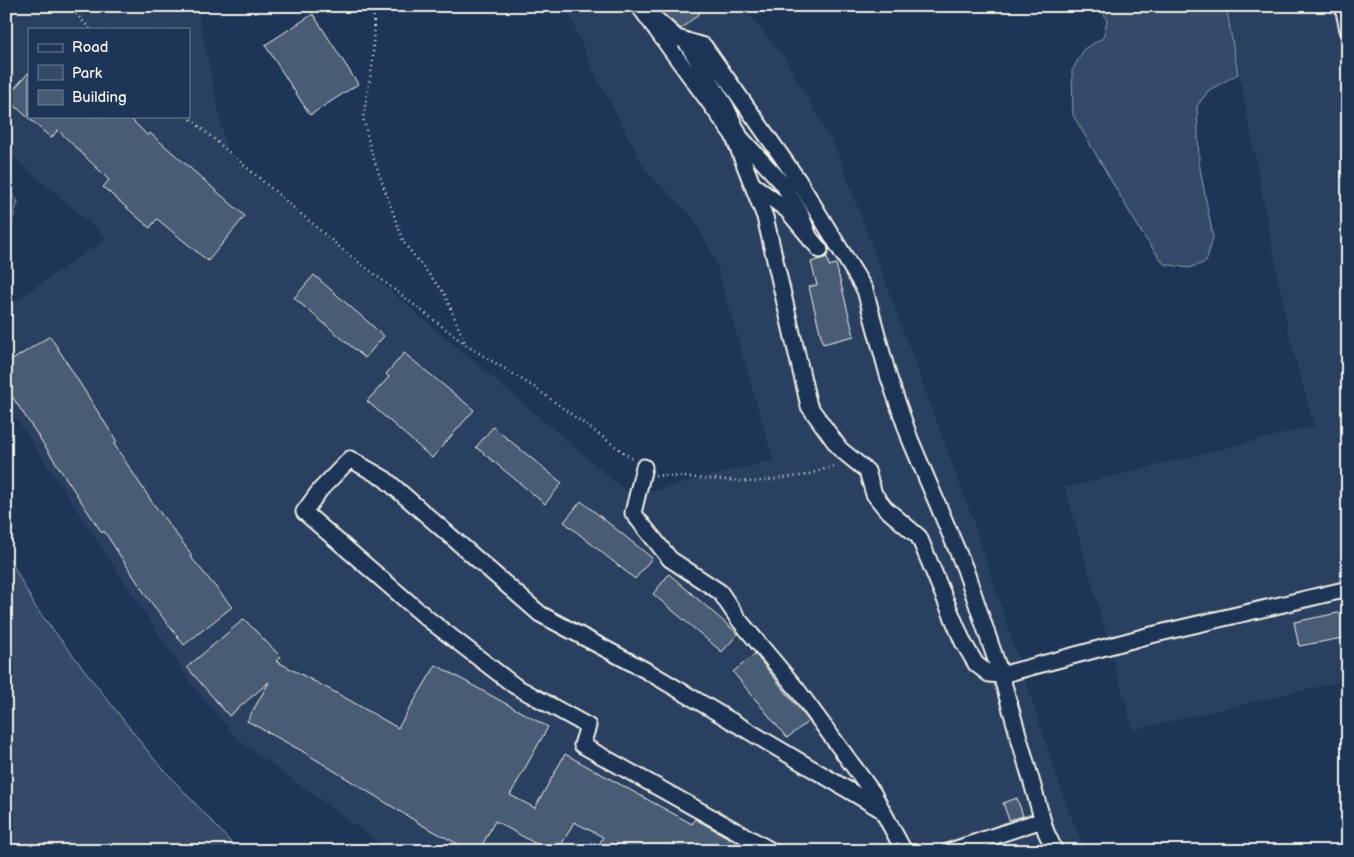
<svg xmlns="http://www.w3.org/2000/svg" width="1354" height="857" font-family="'Balsamiq Sans',sans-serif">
  <rect width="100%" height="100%" fill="#1d3557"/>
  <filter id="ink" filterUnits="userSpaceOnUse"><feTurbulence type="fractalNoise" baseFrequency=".02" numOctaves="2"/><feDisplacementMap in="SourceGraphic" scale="10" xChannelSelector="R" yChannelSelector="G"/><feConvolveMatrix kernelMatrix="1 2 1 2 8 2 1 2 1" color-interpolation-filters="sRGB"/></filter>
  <g filter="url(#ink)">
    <path fill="#2a4060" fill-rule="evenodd" d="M6,6h191l30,146 405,344 141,-36 -59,-203 -23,-42 -45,-44 -55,-105 -25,-60h175l43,50 53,95 135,366 96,293 18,41h-696l-153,-112 -46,-56 -185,-280v-96l101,-69 -101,-87zM29,29h160v87h-160z
      M1226,6h122v674l-215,50 -68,-242 249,-62 -24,-86z"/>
    <path fill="#354a67" stroke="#949ea8" d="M1101,6h125l12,68 -29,16 -12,16 2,57 14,74 -7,25 -17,6 -25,-4 -21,-29 -70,-120 -1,-44 12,-22 19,-11 4,-17z
      M6,184l12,18 -8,26 -4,2z
      M6,552l30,56 118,151 85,92h-233z"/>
    <path fill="#485b74" stroke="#f4f1e8" d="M654,6h41l5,7 -19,16z
      M313,14l45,70 -48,31 -45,-70z
      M29,72v44h99l20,20 2,-3 95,83 -37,45 -51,-42 -7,9 -47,-41 6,-7 -51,-50 -7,8 -45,-40z
      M827,257l2,9 7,-2 18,72 -31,8 -14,-57 8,-2 -6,-23z
      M314,275l70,61 -19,22 -71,-60z
      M50,336l67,106 -3,2 38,58 40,53 -2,1 42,51 -48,38 -37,-48 -43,-66 -2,2 -96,-146v-23z
      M404,353l70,57 -42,48 -65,-57 22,-24 -3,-3z
      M493,427l69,56 -17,21 -69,-57z
      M581,501l71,57 -17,21 -71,-57z
      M669,574l69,60 -16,18 -69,-58z
      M1348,611v26l-49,9 -5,-24z
      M244,619l37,38 -5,4 66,35 56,32 38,-63 112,62 -38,68 25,13 30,-54 127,70 3,-5 50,28 -2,4h-138l-7,-4 5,-10 -29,-15 -16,29h-9l-54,-30 -16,30h-8l-49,-26 -120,-74 -55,-30 22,-39 -40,34 -42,-49z
      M755,654l54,67 -22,17 -54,-66z
      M1017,798l6,18 -14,4 -6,-17z"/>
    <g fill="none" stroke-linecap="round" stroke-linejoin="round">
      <defs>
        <path id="minor" d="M639,6l94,129 32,82 44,189 31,43 27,22 7,23 11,14 34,29 44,105 13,22 13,10 12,1 146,-39 201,-47
          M1343,6l5,24
          M657,20l20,18 27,8 94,134 67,110 23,85 22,64 55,130 36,106 45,157 9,19
          M685,40l41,67 14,30 43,47 17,29 10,26
          M752,184l35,26 33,40
          M644,467l-11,46 37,46 50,33 19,28 57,68 77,105 31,58
          M772,851l-190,-106 6,-19 -73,-40 -87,-67 -124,-107 16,-22 30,-31 35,20 155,135 107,57 235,139
          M950,851l92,-31"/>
      </defs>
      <use href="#minor" stroke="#f4f1e8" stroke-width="19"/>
      <path stroke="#f4f1e8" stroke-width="2.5" stroke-dasharray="1 4" stroke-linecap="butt" d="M69,6l21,23
        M374,6l-1,56 -10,55 8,34 33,92 40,50 22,52 68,42 100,73
        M187,116l156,134 122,94
        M655,475l99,7 52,-7 31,-10"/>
      <use href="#minor" stroke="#1d3557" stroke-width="15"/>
    </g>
  </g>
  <rect width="1354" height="857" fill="none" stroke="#1d3557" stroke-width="25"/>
  <rect x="12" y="12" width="1329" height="832" fill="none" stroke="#f4f1e8" stroke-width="2" filter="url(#ink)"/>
  <rect x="28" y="28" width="162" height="90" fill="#1d3557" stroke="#738091"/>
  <rect x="38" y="44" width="25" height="8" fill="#1d3557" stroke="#738091"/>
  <text x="72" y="52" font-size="15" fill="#f4f1e8">Road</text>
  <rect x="38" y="65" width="25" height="15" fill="#354a67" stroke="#738091"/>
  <text x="72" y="78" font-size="15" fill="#f4f1e8">Park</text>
  <rect x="38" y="90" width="25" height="15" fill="#485b74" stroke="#738091"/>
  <text x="72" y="102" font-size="15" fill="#f4f1e8">Building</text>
</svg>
